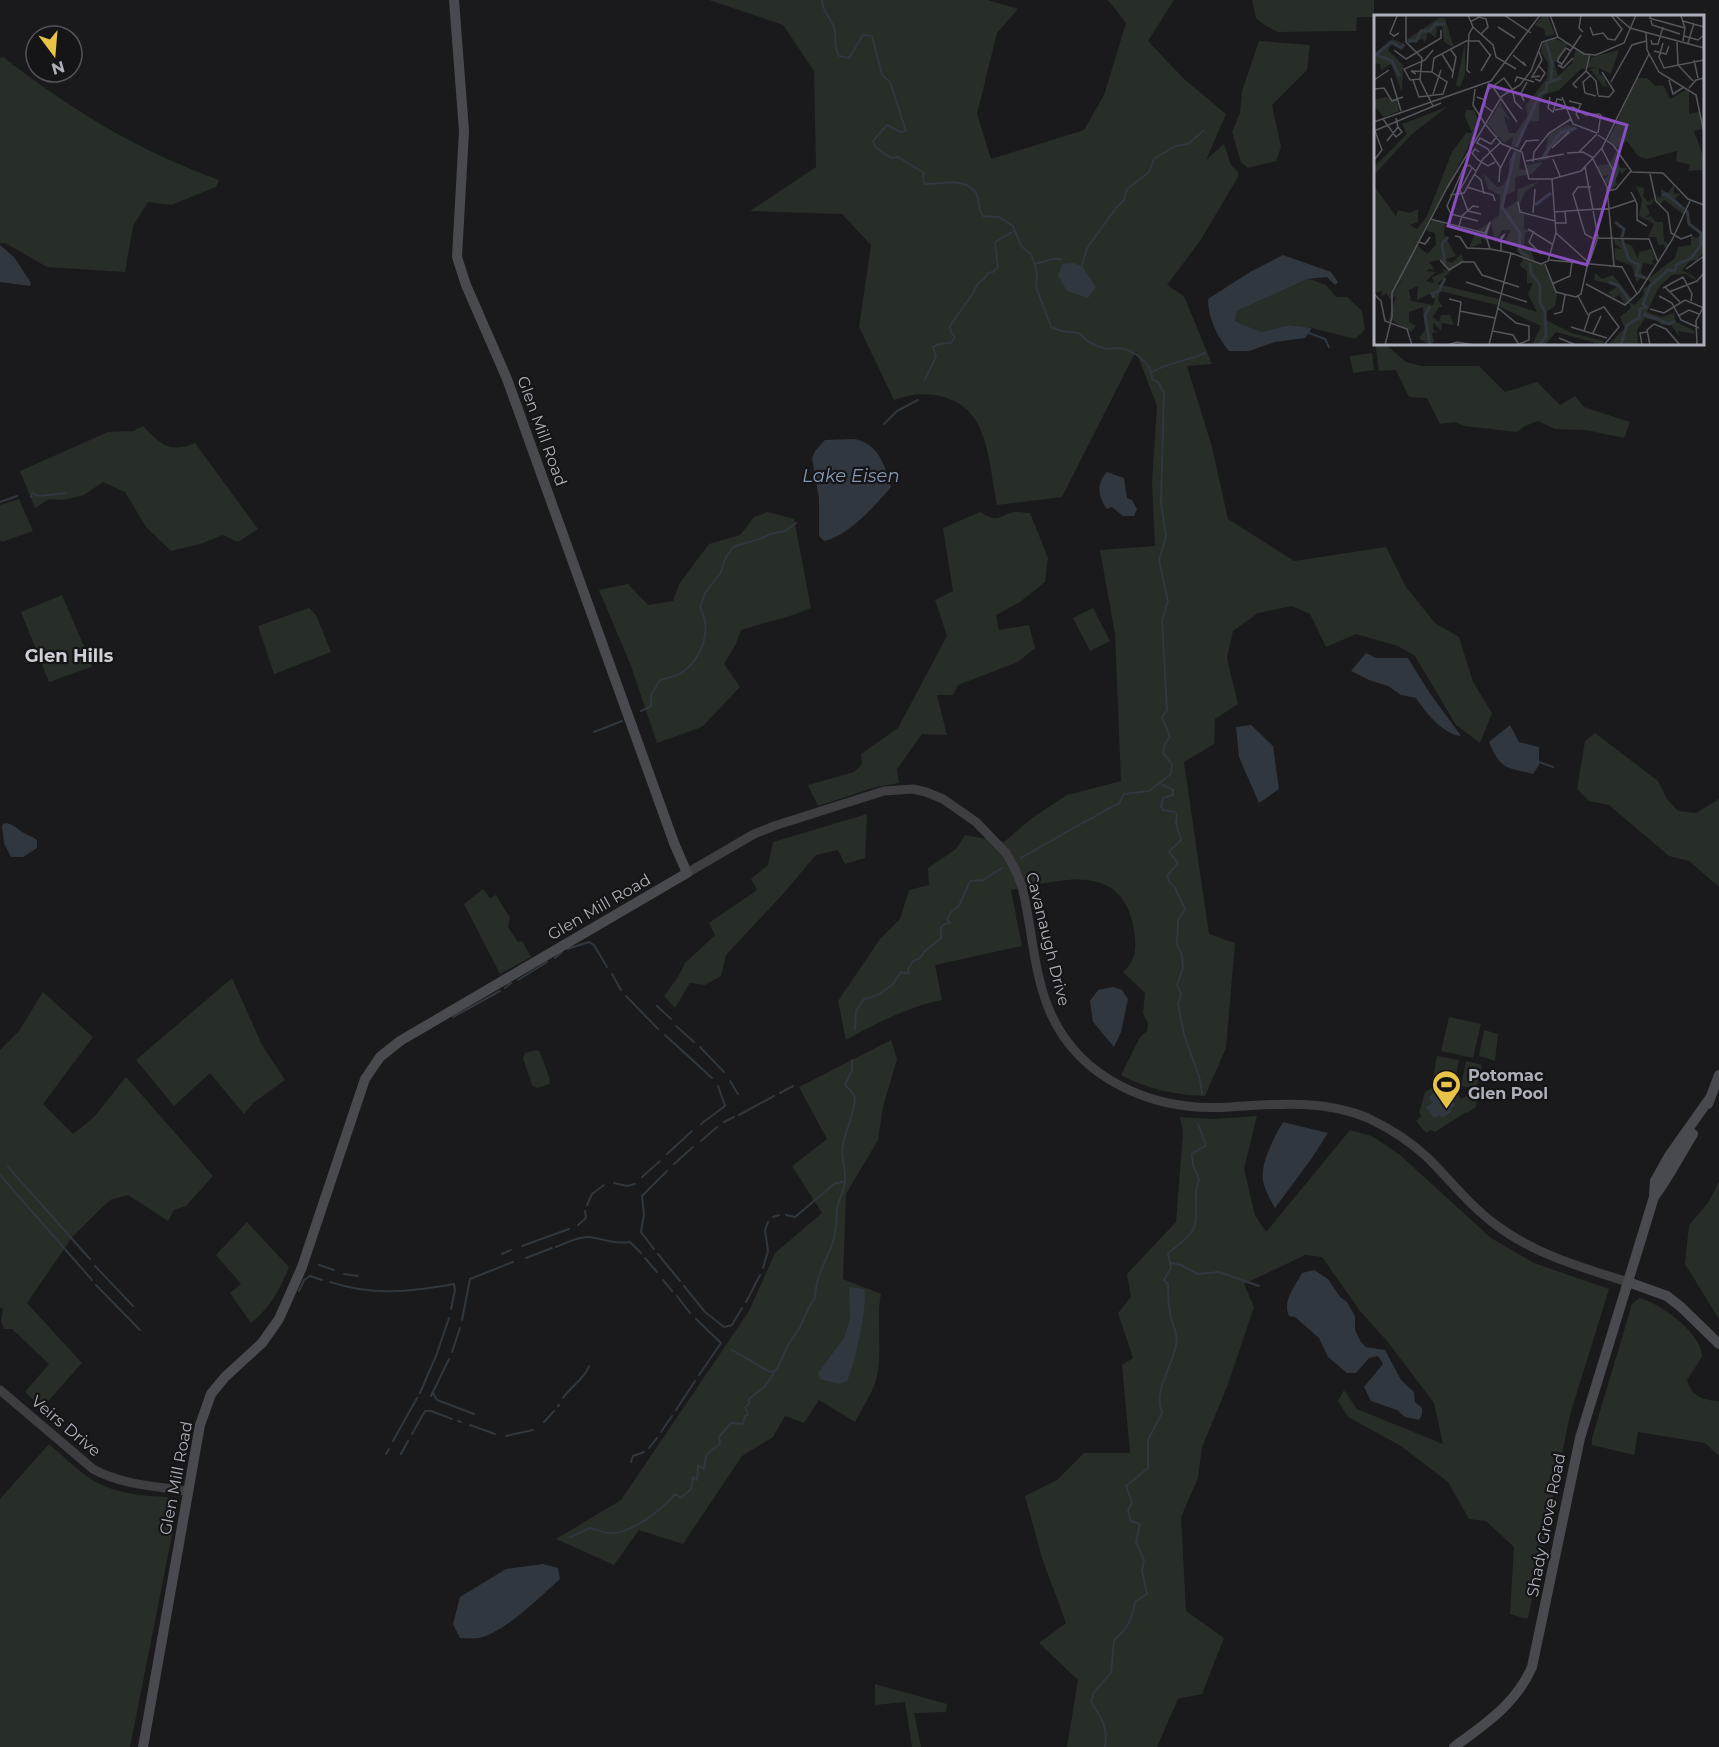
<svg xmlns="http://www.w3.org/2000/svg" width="1719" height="1747" font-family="Montserrat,sans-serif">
  <rect width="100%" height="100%" fill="#1a1a1c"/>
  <path fill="#262e27" d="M709,0h279l30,9 -21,24 -20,81 14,45 93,-29 20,-35 22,-72 -18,-23h66l-26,41 35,37 43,36 -20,46 18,-16 7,21 7,7v5l-38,64 -33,44 17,11 28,68 -25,2 25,81 16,72 66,42 92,-14 20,40 29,36 24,14 14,45 19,31 -12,30 -24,-18 -41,-69 -17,-10 -42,-12 -30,13 -16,-33 -18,-8 -34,7 -25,18 -6,27 11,46 -23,15 -1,25 -30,18 25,172 26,9 -9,105 -21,48c-30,-1 -58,-7 -84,-21l19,-38 7,-6 1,-7 -5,-11 2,-20 -22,-21c13,-12 14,-25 11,-42 -11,-70 -74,-50 -123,-40l11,56 -87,19 7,35c-35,7 -65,23 -96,40l-8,-39 42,-62 20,-20 9,-29 20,-5 -1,-17 28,-19 9,-14 39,7 28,-24 35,-23 54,-14 -6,-147 -15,-84 55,-4 -3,-64 5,-76 -21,-55 -74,146 -65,8c-5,-24 -7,-53 -16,-74 -13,-36 -55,-44 -87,-31l-35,-73 12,-82 -29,-31 -92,-3 66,-44 -2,-96 -31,-46z
    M1252,0h122v17h-17l-1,14 -78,1 -12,-6 -10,-8z
    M1259,41l51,4 -3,25 -35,35 9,42 -5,14 -28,7 -7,-6 -9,-30 8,-19 2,-22z
    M3,57c69,53 133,93 216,123l-3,7 -45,18 -23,-3 -15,24 -8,46 -78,-5 -42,-24h-5v-185z
    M1307,278l19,7 10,12h11l15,14 3,19 -10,9 -43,-11 -23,-3 -28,7 -26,-11 2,-10z
    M1374,334l2,10h9l21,18 16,4h57l26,26 32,-10 23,23 15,-9 9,11 46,15 -6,16 -38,-8 -31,-1 -17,-8 -13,5 -8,6 -53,-6 -9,-4 -15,2 -13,-26 -18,-1 -13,-27 -17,1z
    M1372,353l2,17 -21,3 -3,-17z
    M143,426c17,18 27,28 52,17l63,86 -20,13 -15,-7 -20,8 -32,8 -25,-24 -21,-35 -22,-10 -19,13 -21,5 -14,-1 -14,9 -15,-37 88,-39 25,-1z
    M19,499l14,32 -31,11 -2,-2v-35z
    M768,512l26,7 17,89 -18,7 -52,15 -5,14 -12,20 16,23 -38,40 -45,16 -26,-77 -32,-76 29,-6 20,21 25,-4 6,-17 30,-40 31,-9 14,-18z
    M980,512c20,12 16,4 34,0 4,-1 11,1 16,1l18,45 -3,24 -25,20 -24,13 3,15 30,-5 6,23 -17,14 -60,23 -5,10h-16l10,40 -25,-1 -25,35 2,14 -23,4 -58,19 -10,-21 46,-13 8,-8 -1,-10 37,-26 49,-92 -12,-36 18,-9 -10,-63z
    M62,595l30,70 -1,2 -42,15 -28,-70z
    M309,608l7,7 15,37 -57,22 -16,-48z
    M1093,608l17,33 -20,10 -17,-33z
    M1595,733l63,48 9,18 11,12 18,2 23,-14v88l-30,-26 -20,-5 -60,-51 -20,-4 -12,-12 8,-48z
    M867,814l-2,44 -20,6 -7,-14 -22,5 -33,39 -57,61 -5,21 -16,9 -15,-2 -15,25 -11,-12 14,-19 7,-14 30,-28 -6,-12 48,-33 -6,-11 17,-14 5,-23z
    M483,889l7,9 6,-3 14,23 -2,9 10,15 4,-1 9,16 -31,17 -36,-70z
    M232,978l30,67 23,35 -32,23 -9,11 -34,-41 -36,33 -38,-46z
    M43,992l50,45 -50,67 30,30 21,-17 32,-40 87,99 -27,30 -12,4 -6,11 -40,-26 -18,5 -37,36 -46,67 55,60 -40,45 -17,-16 24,-28 -37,-35h-8l-3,-9 2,-10 -3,-3v-257l19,-19z
    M1449,1017l32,7 -8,34 -32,-7z
    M1484,1030l14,4 -3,27 -16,-5z
    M891,1040l6,19 -14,48 -5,33 -32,54 -3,85 38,15c-5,25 1,51 -3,76 -2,19 -15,36 -23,52l-36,-22 -15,23 -19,-7 -12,21 -31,19 -59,88 -44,-14 -25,35 -58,-26 65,-39 128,-189 26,-58 47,-40 -30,-47 35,-27 -28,-52z
    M536,1050l4,2 10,28 -1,4 -12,4 -5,-3 -9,-27 2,-5z
    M1437,1056l22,4 -5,27 -22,-4z
    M1466,1061l16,4 -6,24 -15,-3z
    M1435,1086l19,3 7,10 7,-4 5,1 4,5 -1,6 -9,6 -1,-1 -31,20 -4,-2 -5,3 -10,-12 6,-5 -3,-3 6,-21z
    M1257,1116l-13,53 11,46 11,17 84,-102 22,6 27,18 92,84 43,25 75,26 -39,126 -42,203h-5l-13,-4 4,-67 -28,-26 -17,-2 -21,-37 -47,-36 -53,-29 -10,-16 6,-11 13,19 86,35 -9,-41 -47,-62 -27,-30 -38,-54 -17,-2 -61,29 10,23 -27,80 -25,60 -4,31 -17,39 5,94 38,27 -22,56 -24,5 -21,48h-90l11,-67 -39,-37 27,-20 -24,-65 -17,-62 32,-16 27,-27h46l-8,-88 11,-7 -15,-45 13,-16 -4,-23 49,-52 7,-90 -3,-15 34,2z
    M1719,1182v137l-34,-55 4,-39 19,-22z
    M247,1222l42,45c-9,22 -18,40 -38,56l-21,-30 11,-9 -25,-29z
    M1639,1298c20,4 64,36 63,59l-15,23c5,17 16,20 32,21v55l-14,-13 -67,-11 -4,23 -42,-10v-7l40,-134z
    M49,1444c16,13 33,32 53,41 19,9 44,11 65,12l10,13 -47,237h-130v-248z
    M875,1684l72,20 -1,8 -32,1 7,34h-9l-7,-45 -30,3z"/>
  <path fill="#30373f" d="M0,245l14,12 17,26 -1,3 -30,-4z
    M1283,255l48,17 7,10 -3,3 -8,-8 -20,2 -70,32 -2,10 26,11 28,-7 23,3 -7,10 -30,4 -26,9h-20c-12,-14 -21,-34 -21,-52l42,-27z
    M1074,263l8,3 14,21 -8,11 -21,-7 -9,-15 4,-12z
    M855,439c24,5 30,27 36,48 -15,18 -44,50 -67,54l-5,-5v-37l-7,-41 3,-7 10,-11z
    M1107,472l17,6 3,20 5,2 5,9 -3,7h-11l-11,-9 -5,2c-9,-12 -11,-26 0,-37z
    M1366,653l10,5h32l21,34 32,44c-17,-1 -36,-24 -45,-38l-15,-3 -13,-9 -19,-6 -18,-9z
    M1251,725l22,21 6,43 -20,14 -20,-46 -3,-30z
    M1510,725l9,17 20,5v18l-6,9c-28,-7 -32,-4 -44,-32z
    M6,823c9,2 11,6 18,10 5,3 8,3 13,7v8l-14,9h-12l-7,-14 -2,-18z
    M1113,987l9,3 6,9 -7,33 -7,15 -21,-25 -3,-21 8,-11z
    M1434,1092l8,4 6,-3 7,12 -5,4 1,3 -9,6 -2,-3 -6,3 -8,-11 6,-4 -3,-6z
    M1283,1122l45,11 -16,25 -37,50c-5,-9 -10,-18 -12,-27 -3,-18 12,-45 20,-59z
    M1314,1270l14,9 12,18 7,5 8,14v14l6,12 5,5 19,3 16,30 13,12 1,10 7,6v6l-3,6 -14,-3 -8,-7 -26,-9 -7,-14 19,-23 -5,-8 -9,2 -13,15h-9l-19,-16 -9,-19 -24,-21 -6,-1c-7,-15 6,-30 13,-43z
    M849,1287l15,2c5,11 -10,80 -17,92l-8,3 -19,-5 -2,-6 26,-35 6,-19z
    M543,1564l15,4 2,11c-20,18 -55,53 -81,59 -6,1 -13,0 -19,0l-7,-14 7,-27 46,-28z"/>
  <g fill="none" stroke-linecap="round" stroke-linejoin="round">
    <path stroke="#30373f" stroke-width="2" d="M822,0c0,10 8,18 12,27 4,10 -2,16 5,29l10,2 14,-23 9,1 10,39 8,7 16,49 -6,1 -13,-7 -14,16 2,6 16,11 7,-1 26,16 -1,6 2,5c16,1 39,-8 51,9 4,7 1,16 7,23l16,1 14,9 8,20 10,8 6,18 -1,15 15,40 10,4 18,2c6,7 16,13 25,15 6,2 9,0 15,0 15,2 33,15 33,31l6,3 6,11 -3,109 5,35 -7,23 9,41 -6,19 5,90 -5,7 8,20 -5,7 -2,9 9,11 -1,10 -22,17 -25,3 -5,10c-13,4 -22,13 -35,18l-63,36
      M1035,264l18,-5h8
      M1082,266l5,-18 29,-40 8,-8 3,-11 22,-17 5,-13 21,-13 13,-2 15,-13
      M1309,333l16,6 4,8
      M1152,372c17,-10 36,-11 53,-19
      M925,379l11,-22 -3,-10 6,-3 12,-1 4,-6 -4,-5 -1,-6 23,-33 5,-10 6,-4 4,-6 5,-1 5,-5 -3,-25 19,-11
      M884,424l13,-13 21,-11
      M31,497l1,-4 7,3 27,-3
      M0,502l17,-6
      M641,711l10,-5v-11l9,-15c7,-2 18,-4 23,-8 20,-16 29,-42 17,-65l5,-14 16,-21 5,-15 7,-10 29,-9 8,-4 15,-3 11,-8
      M594,732l28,-11
      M1539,762l14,5
      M1159,783l14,7v5l-10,3 -2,8 2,4 12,2 2,3 -1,8 5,17 -12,12 9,11 -11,13 3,7 4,3 11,23 -7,11 -1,25 5,10 1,13 -6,17 4,9 -3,10 6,30 16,46 2,14
      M567,949l22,-7 5,3 13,22
      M555,958l7,-6
      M612,974l9,16
      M518,980l29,-18
      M505,988l6,-5
      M626,996l32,33
      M657,1006l14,13
      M453,1017l47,-26
      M676,1026l18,16
      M855,1030l1,-19 7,-11 17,-6 13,-10 8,-12 8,2 -1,-5 5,-8 7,-3 4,-6 17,-14v-11l4,-3 6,-1 -4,-3 3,-7 9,-7 11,-25 13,-1 19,-12
      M665,1035l47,43
      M700,1047l24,25
      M730,1081l8,13
      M780,1093l13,-7
      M739,1115l35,-19
      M724,1122l10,-5
      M701,1124l24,-18 -7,-20
      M701,1141l16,-14
      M667,1154l25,-23
      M674,1164l19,-17
      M8,1167l82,92
      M0,1175l92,105
      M642,1177l18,-16
      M614,1183l13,3 8,-2
      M587,1205l5,-11 12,-9
      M786,1215l9,2 39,-33 11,-3
      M773,1217l6,-2
      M578,1225l8,-7 -1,-7
      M522,1246l47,-17
      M556,1247c10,-4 21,-10 32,-10 15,1 27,8 42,5l11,11
      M654,1249l-13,-17 3,-18 -2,-18 25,-25
      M502,1254l9,-4
      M658,1254l22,27
      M526,1258l26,-10
      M645,1258l12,14
      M1171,1263l10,2 17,9 21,-2 40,14
      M319,1265l15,5
      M95,1266l38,40
      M763,1268l5,-17 -3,-21 3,-8
      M344,1274l14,2
      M663,1280l9,11
      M330,1282c43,14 80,10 124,2l1,6 -4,19
      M96,1285l44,45
      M684,1286l21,26 19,15 8,-2 10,-17
      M299,1291l5,-11 6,-4 12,4
      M677,1296l13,17
      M746,1302l14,-27
      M696,1319l25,24 -22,32
      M462,1320l8,-41 43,-17
      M732,1350l38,22 4,-1
      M452,1352l8,-24
      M420,1393l16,-37 13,-38
      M433,1393l4,7 37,14
      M431,1396l18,-37
      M563,1398c7,-11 22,-19 26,-32
      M558,1406l1,-1
      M676,1410l19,-29
      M458,1421l3,1
      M544,1422l10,-11
      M470,1425l25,9
      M661,1432l11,-16
      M412,1434l13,-23h6l21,8
      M506,1436l27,-6
      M393,1441l24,-43
      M649,1448l8,-10
      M386,1454l3,-5
      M401,1454l7,-13
      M631,1462l2,-6 11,-4
      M570,1537l20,-9c6,1 13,5 19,5 21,2 54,-24 66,-39l6,4 10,-9 2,-12 4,3 1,-15 6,4 2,-14 14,-11 -1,-7 12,-14 12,1 2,-8 3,-1 -3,-8 4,-3v-5l16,-13 13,-19 10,-22 11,-16 10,-22 6,-9c0,-19 11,-37 18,-56 3,-9 3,-21 4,-31 0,-10 8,-20 8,-31 1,-12 -5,-24 -2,-36 2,-11 15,-40 11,-49 -2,-3 -6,-7 -9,-10l7,-15v-10
      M1105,1747c3,-21 -3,-28 -14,-45l3,-10 17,-19 3,-33c13,-10 18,-21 21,-38l12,-8 -5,-23 2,-11 -8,-18 4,-18 -9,-3 -3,-10 4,-9 -6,-16 22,-18v-28l14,-27c-9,-23 10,-45 14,-68 3,-13 -5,-21 -6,-33 -2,-9 -2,-19 -2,-28l-4,-4 7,-12 -3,-15c8,-6 17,-13 23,-20 11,-15 0,-37 8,-53l-6,-15 -1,-11 14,-9 -8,-21"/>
    <path stroke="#3d3d42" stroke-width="9" d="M687,873l67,-39 20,-8 110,-35 29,-2 13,3 17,7 33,23 30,31 10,18 6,16c10,39 11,82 26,120 29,73 106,105 181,100 46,-3 95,-8 139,11 21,10 43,24 60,40 22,22 42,48 68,67 38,29 87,43 132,57
      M0,1390l93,79c29,16 62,17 94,22"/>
    <path stroke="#494a50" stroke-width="10" d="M1708,1104l11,-29
      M1654,1197c15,-20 26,-42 39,-63
      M1628,1282l39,14 14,11 38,37
      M143,1747l57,-322 11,-31 14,-17 37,-34 17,-24 23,-52 63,-188 15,-22 20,-16 287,-168 -13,-30 -167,-464 -41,-94 -9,-28 7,-126 -10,-131
      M1454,1747c31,-23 62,-43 78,-80l48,-229 74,-241 1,-16 14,-25 41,-58"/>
  </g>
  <defs>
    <symbol id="stadium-pin" viewBox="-11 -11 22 30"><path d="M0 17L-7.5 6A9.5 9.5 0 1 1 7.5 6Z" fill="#e8c345" stroke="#151417"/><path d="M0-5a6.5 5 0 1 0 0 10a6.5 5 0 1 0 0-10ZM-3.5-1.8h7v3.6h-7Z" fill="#111"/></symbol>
  </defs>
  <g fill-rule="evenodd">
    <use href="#stadium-pin" x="1430" y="1068" width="33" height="45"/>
  </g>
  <g text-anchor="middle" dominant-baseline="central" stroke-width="4.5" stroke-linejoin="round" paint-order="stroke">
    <g font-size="16" fill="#adafba" stroke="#151417">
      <text transform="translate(542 431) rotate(70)">Glen Mill Road</text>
      <text transform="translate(599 907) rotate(-30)">Glen Mill Road</text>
      <text transform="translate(1048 939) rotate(76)">Cavanaugh Drive</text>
      <text transform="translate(66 1426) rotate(40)">Veirs Drive</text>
      <text transform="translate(176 1478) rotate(-79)">Glen Mill Road</text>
      <text transform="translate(1546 1525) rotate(-79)">Shady Grove Road</text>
    </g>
    <g font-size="16" font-weight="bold" fill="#adafba" stroke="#151417" text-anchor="start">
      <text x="1468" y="1075">Potomac<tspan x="1468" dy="18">Glen Pool</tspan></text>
    </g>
    <g font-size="18" font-style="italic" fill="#8699b3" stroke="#151417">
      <text x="851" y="476">Lake Eisen</text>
    </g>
    <g font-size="18" font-weight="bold" fill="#cecfd7" stroke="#151417">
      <text x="69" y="656">Glen Hills</text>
    </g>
  </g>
  <g transform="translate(1374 15)">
    <rect width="330" height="330" fill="#1a1a1c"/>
    <path d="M169,0l5,1 7,19 -10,1 -1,-7 -9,-4zM65,3h6l9,30 -10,-6 -2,-16 -5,1 -1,11 -8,-6 -3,11 -2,-4 -14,4 -3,-3zM179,23l15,6 -14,19 4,13 14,-13 4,-15 13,7 -4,15 -3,-2 -23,22 -15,5 -5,10v16l-10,1 -11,26 -7,-2 2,-9 -9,6 -17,-19 15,-24 -1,6 10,15 -7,-5 5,17h7l11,-17 -1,-11 21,-27 1,-15 -7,-11 1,-8zM19,24l13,6 -4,4 -10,-5 -4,6 15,15 -1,27 -11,-28 -10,6 -1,-6 -6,-1v-9zM91,28v32l-5,12 -4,-2zM245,35l-8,24 -12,-6v6l7,4 -1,5 4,4 -6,-1 -13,-17 8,-2 -11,1 5,-11zM263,63h10l8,8 8,-1 7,14 19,-11v26l10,-2 3,17 -8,2 10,27v12l-16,1 2,-6 -14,-4 1,-10 -30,8 -9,-3 -11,-15 -11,7 -8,-7zM11,82l12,3 2,11 -15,6 -10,-11v-6zM73,92l-35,27 -38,41v-8l33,-33 -5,-10zM92,95h8l6,15 -63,120 10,9 9,-9 -1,-12 -8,-2v-4l6,-7 12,4 -1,10 12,22 -12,4 8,3 9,-9 3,7 -15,9 -9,-10 -11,2 6,8 -6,-1 -3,2 10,1 -10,9 8,2 -2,-6 13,-5 -4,-3 8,2 4,-2 -16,15 62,15 -2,6 -57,-14 -2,9 5,7h-4l-6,10 6,5 2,-7h9l4,10 -12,-2 -1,8 -8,-9v8l4,2 -5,1 2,9 -5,3 -10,-7 6,-8 -2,-23 -14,5v10l7,4 -5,6 -19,-12 -4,2 8,-26 -3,2v-5l11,-16 -12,15 -1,8 -5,-7 -5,4 1,-6 -6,2 -2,-107 22,30 2,-6 12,3 8,-4v13l-8,3 7,4 10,-13 25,-64 14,-19h6l-7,-17zM44,271l-1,14 13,-6 5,5 -2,6 -22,-4 -2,-11zM193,110l11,3 -29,21 -1,10 -9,2 7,-12 2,-15zM141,134l6,4 -2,16 7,1v-5l17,-3 -11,12 -17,3v14l-9,4 -3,11 1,4 13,-9 1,-12 22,-8 -15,11 -7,16 6,4v17l7,2 -6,2 -1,12 7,5 4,12 10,2 12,30 -2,12 -10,7 1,7 26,13 32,8 -1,4 -47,-13 -11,13h-13l9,-19 -43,-20 1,-6 38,12 -9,-18 5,-11h-6v-12l-8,-6 4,-4 -5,-13 -13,-7 6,-11h-9l-7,13 -4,-20 -5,18 -5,-3 1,5 -13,5 7,-16 23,-17 1,-20 -12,-6 -5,-16 14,14 5,-1 7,-10v-15zM242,136l4,17h7l-5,6 -4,-4 -3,10 3,5 -9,5 4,-8 -7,2 -3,-4 6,-5 -7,1 -5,-10 13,-2zM300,169v10l7,-1 -6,6 11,10 -3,5 -19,-14 -5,5 -3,-10 5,3v-9l7,4zM262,171l8,2 -1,8 5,6 7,-4 -4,7h-5l4,8 -5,5 6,-2 5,6h7l1,19 5,3 -3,5 -3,-5 -4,2 -3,-9h-8l6,-13 -15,-8 3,-16zM330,216v20l-6,9 -8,1 -8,9 13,7 1,3 -11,-6 -13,1 -13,12 -12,25 15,5 12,-4 2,9 19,9 -1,3 -16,-3 2,6 -10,-13 -9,1 -2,-4 -14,-3 -8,12 1,15h-30l17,-17 -5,-11 11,-9 -2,-6 6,3 9,-11 -1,-5 8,-5 -3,-5 27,-21 3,-11 13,-2v-9l6,2zM240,223l18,8 6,13 1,-7 12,-3 4,9 -4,4 5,3 -13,-2 -2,10 5,7 -6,-2 -3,5 -5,-17 -17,-7v-11l7,1 -7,-5zM221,258l7,6 11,-4 19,24 -7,5 -6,-9 -5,3 -6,-5 10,-7 -24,-6z" fill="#262e27" fill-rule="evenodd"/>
    <path fill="none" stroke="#30373f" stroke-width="3" d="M34,26h8l5,-10h9l5,-7h10M172,27l6,21 -1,17M3,40l15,6 7,15M0,41l17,-14 10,6 3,-4M142,132l24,-53 6,-3 1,-8 14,-5M141,137l-13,55 18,26 -1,18 10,6M170,141l16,-23 16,-5M236,175l7,-17v-10M288,180l4,-1 18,15M161,190l16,-12M313,195l2,14 12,9 -1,11M241,207l9,7 -2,8M248,224l7,21 10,5 -3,10 10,3M71,248l-3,-19 6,-7M156,248l1,10 9,12v17l5,10 1,25 -7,8M235,267l10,4 10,14M60,283l-2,-4 7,-3 6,-13M56,291l-5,9 5,30M269,299l26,10 6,-3M247,330l6,-20 12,-7 1,-9 6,-2 -3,-3 7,-18 18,-16 7,1 1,-6 15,-7 13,-17"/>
    <path fill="none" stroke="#55565b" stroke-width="1.5" d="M32,0v27l16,16 -2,22 13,26M94,0l5,12 20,18 3,12 20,12M130,0l27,18M176,0l8,22M207,0l-2,13 4,4M241,0l15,13 74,20M276,0l2,10 28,9M23,1l-7,17 4,3 5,-3M307,1l4,12 -2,13M275,3l36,10M309,6l21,6M96,7l9,-5 7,2 2,8 -7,7M124,12l17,11M216,12l3,8 10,-2 5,6 7,1 7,-11 -11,-14M272,18l1,17 12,22 37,23 8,38M310,21l14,4 6,-5M277,25l1,4h6l5,-17M303,27l1,23 15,16M289,28l-4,14 5,11 40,-8M314,28l6,-20M20,35l12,9 35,-21v-8M77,35l5,7 -4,21M280,36l12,3 3,-8M165,37l3,8 -10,17 8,-1M68,39l11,18M216,39l-4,17 10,10 2,14M139,40l13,11 -3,-4M320,45l4,18M188,49l-5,-3 3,-5 6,-8 5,3M184,50l5,3 10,-10M186,52l21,-32M107,56l10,-17M96,58l-3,-3 2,-36 4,-7M42,59l-5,-3 21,1 2,-14 32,-17h13l11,14M216,61l-7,6 2,11 11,3M17,63l10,33M46,64l-10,1 -6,-11 21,-9 8,-10M161,64l5,2 5,-8 -6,-7M0,65l15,-10M39,65l6,17 24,-3 4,-12 -15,-10M295,65l4,14 11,-7M141,67l2,-5 17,5M237,67l21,-37 14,-4M119,72l24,35M203,73l-4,-4 13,-13M315,73l7,-8 8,-2M0,74l10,-1 8,13 11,-4M101,74l-2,16 12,19M114,75l16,-12 8,11 3,13 7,7M59,79l8,-24M147,80l3,6 -3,-8 6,-11M224,81l11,1 5,-6 -12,-19M103,82l8,3v6l8,6M176,82l-2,11 5,4 4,-13 5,1M188,82l11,27 24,9M195,86l12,3 -5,10 3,5M181,95l18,-3 13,8 14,-1M9,104l13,18 6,-5 -4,-5M0,107l117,-41 49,-66M111,109l17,20 20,8 7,27h23M0,116l67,-28M224,118l3,-19M224,120l15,10 19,27 31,1M123,121l-6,8 -11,-6 -3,5 11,6 12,18 -1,15M13,126l11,-14 -2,-9M178,133l17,-16M228,134l12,23M146,136l6,-10 13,-1M105,137l-4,-3 -3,4 6,7 10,6 7,-4M205,137l18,-18M193,138l16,-1 9,5 15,30 7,79M179,144l7,17M0,145l8,-10 -7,-19M152,146l38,-7M159,147l1,-10 15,-19 22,-14M211,152l13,70 -9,26M98,153l-12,22 8,21 13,3M126,154l11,-22M102,156l-7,-6 -5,2 -17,39 4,8 27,7M289,158l25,26 16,6M100,159l7,6 3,14M276,159l6,27 12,12 3,20 10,6 11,-4M93,172l26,8 2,6M217,172h-13l-5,7 12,40 7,4 57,1 9,23M73,173l55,-92 18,-11 11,-14 11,-29 16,-5 26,17 12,1 28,-12 12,-28M234,176l8,-2 15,-18M257,177l6,12v16l10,6M76,180l14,-2 19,-34 18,-17M144,187l2,10 35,9M180,197l58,-4 24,-8M159,198l2,-24M56,204l55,14 5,16 21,4M181,208h11l-1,-12M85,211l3,-10 11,-10 6,1M154,214l24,15M160,216l-5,11 12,12M111,218l5,-11 -4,12M81,221l5,1 7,11 24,1M45,227l6,2 5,-7 -3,5M127,236v-14l3,-2 -2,4M66,245l9,10 13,-8h12l8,13 37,12M175,245l73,7 15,27M171,249l11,28 20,5 5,-3 7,-32 -32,-29M312,254l18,-13M92,267l61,20M178,269l18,-8 2,-14M212,269l39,21 14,-13 33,-52 18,-39M291,272l15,15M289,273l20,-11 9,17 -1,7M295,277l28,-11 7,-8M0,279l7,7 4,20 22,8 5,16M204,281l10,19M285,281l13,7 9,17 18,8M75,284l12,3 -3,24M123,292l19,16 13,3v14l-10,4M276,294l14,4 21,-13 19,8M86,296l35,7M180,299l8,-2 3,-17M304,301l11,-6 10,4M197,312l36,11M119,316l20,4 6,10M210,316l6,-18 14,-6 15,20 -15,18M219,318l8,-17M185,323l17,7M11,330l7,-28v-24l57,-109M74,330l9,-3 17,3M115,330l22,-92 30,11 7,-3 8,-28 -4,-54 29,-8 21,-23 47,-94M268,330l-2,-12 7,-1M276,330l-3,-15 7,-6 12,5 14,16M323,330l-1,-24 8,-15"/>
    <path fill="#884dbe" fill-opacity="0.15" stroke="#884dbe" stroke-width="3" d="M115,70l138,40 -40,140 -139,-39z"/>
    <rect width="330" height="330" fill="none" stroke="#adafba" stroke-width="3"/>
  </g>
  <g transform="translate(54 54) rotate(164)"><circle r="28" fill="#151417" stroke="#525258" stroke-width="1.5"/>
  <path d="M0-4.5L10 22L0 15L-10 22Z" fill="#e8c345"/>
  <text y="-9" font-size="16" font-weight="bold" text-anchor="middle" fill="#adafba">N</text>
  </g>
</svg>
